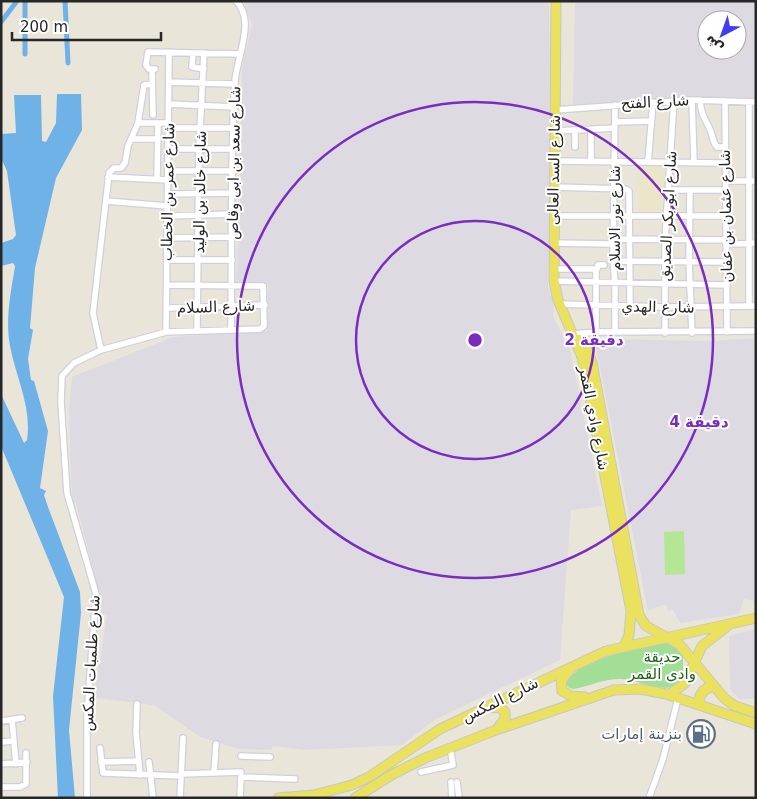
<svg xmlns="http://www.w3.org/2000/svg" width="757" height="799" font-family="'DejaVu Sans',Vazirmatn,sans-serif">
  <rect width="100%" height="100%" fill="#eae5d9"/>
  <path fill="#dedae2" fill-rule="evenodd" d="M241,1h308l2,128 -3,157 6,15 -1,16 17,32 32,157 -31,4 -11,150 -126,60 -32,25 -96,5 -33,-4 -2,4 -32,-1 -39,-12 -46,-32 -60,-7 13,-82 -10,-5 2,-18 -23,-90h-4l-3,-94 3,-32 101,-40 94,-6 1,-47h-32l4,-81 2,-136 10,-42 -7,-20z
    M575,1h181v99l-65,-2 -118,7zM707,20h30v30h-30z
    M756,338v263l-12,-2 -5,15 -59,9 -7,-13 -5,1 -2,-7 -18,7 -52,-265 6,-7 111,2z
    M756,629v70h-16l-10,-10 -1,-53z"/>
  <path fill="#ebe6c9" d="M638,165h27l-2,49h-24z"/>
  <path fill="#a3de97" d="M671,643l6,2 6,9v23c-12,23 -43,2 -62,2 -15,-1 -32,7 -47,10l-5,-1 -3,-4c8,-24 81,-40 105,-41z"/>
  <path fill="#b4e693" d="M684,531l1,43 -20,1 -1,-43z"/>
  <path fill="#6fb2e8" d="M57,94h24l1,36 -26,48 -21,90 -5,60 3,2 -5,29 3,21 3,1 14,50 -8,57 6,3 -2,4 4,12 32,85 1,21 -12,117 6,68h-17l-5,-102 11,-99 -63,-151v-52l23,49 3,-3c5,-33 -11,-62 -17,-94 -5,-27 1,-54 5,-80l-2,-3 -12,3v-23l12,-4 3,-4 -9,-64 -6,-13v-24l15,-1 -2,-38h27l1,46 4,1 10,-19z"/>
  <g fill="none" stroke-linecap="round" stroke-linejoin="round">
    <path stroke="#6fb2e8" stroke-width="5" d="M25,1v53
      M65,1l3,62
      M1,22l16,-21"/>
    <defs>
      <path id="minor" d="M193,53l-1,14 12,2
        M152,69l1,46
        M155,69h-6l-3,-4 2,-13 91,2
        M169,82l66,2
        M692,100l2,62
        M700,100c1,15 5,18 11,32 2,5 2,11 6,15h8
        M725,101l2,231
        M169,104l66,3
        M615,105l-2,156 2,22v49
        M555,110l137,-10 64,2
        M615,122l36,-1
        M138,123h31
        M169,128h65
        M591,129v32
        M555,131l60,-3
        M131,139h27
        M575,147v-17
        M168,149h66
        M555,161l170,2
        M648,162l5,-60
        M168,171h66
        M108,177l60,3
        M157,179l1,-56
        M726,181h30
        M554,187l72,2 3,2 1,115
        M669,190h57
        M690,190l-1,72 3,71
        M168,194l65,-1
        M106,201l62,5
        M168,216l65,-2
        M553,216h173
        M167,238l65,-1
        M613,239l113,1
        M553,243l60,1
        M726,244l30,-1
        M167,260h65
        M613,261l113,1
        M553,269h44l1,-4h6
        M596,269v63
        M554,281l173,4
        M560,304l105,3 91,-1
        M749,306v-204
        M167,308l98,-3
        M197,330l2,-181 5,-96
        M231,330c1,-83 -1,-166 4,-249 2,-25 21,-61 1,-80
        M166,332l3,-280
        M665,333v-93l9,-140
        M573,334l23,-2 160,-1
        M101,350l-8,-37 16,-140 5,-5h7l4,-5 3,-17 10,-23 6,-38 8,-1
        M137,704l-1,28 4,43
        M12,720l4,44
        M1,721l21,-3
        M1,742l13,-1
        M100,748l3,25 78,3
        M241,756l29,1
        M101,762l37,-1
        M149,762l4,36
        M1,764l26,-2
        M421,772l32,-7 -3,-17
        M214,773l2,-29
        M181,774l60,-2
        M451,782l1,16
        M457,782l2,16
        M1,787h19l6,-3v-31
        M87,798v-82l9,-122 -29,-101 -6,-91 1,-26 12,-13 27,-13 65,-18 94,-3 4,-3 -1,-40 -96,-1
        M180,798l3,-60
        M240,798l1,-21 54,2
        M649,798l14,-39 15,-61"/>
      <path id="primary" d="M556,1l-2,280 4,19 24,57 49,254 -2,24 -5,11
        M578,339l7,6 7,17 47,253 7,11 33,18 46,55 10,7 21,7
        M570,669l-9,12 1,10 9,5 14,1
        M669,695l16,-12 17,-37 28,-22
        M699,705c-1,-11 5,-17 15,-19
        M488,707l12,1 5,4v7l-8,10
        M278,798l36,-3 38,-10 17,-8 71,-48 166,-78 150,-33
        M355,798l38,-24 32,-16 71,-28 118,-40 26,-1 26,5 90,30"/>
    </defs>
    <use href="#minor" stroke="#cfcfe0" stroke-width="8"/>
    <use href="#primary" stroke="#c7c7c7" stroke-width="11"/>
    <use href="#minor" stroke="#fff" stroke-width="5.5"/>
    <use href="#primary" stroke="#eae25e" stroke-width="9"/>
  </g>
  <g fill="none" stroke="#7b2cbf" stroke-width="2.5">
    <circle cx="475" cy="340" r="119"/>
    <circle cx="475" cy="340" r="238"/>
  </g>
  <defs>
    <symbol id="fuel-ring" viewBox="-11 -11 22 22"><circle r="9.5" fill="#fff" stroke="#5c6f8a" stroke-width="1.5"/><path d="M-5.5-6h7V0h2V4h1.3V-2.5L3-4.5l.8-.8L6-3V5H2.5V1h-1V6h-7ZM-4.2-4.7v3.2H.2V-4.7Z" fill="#5c6f8a"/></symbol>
  </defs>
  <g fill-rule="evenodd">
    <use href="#fuel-ring" x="685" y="718" width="32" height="32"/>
  </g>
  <g text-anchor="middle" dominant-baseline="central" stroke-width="4" stroke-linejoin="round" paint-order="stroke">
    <g font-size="15" fill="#272727" stroke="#fff">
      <text transform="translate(655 102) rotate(-3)">شارع الفتح</text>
      <text transform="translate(234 163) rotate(-89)">شارع سعد بن ابى وقاص</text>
      <text transform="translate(554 170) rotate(-89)">شارع السد العالى</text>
      <text transform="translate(168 192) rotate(-89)">شارع عمر بن الخطاب</text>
      <text transform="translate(200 192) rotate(-89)">شارع خالد بن الوليد</text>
      <text transform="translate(668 216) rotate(-87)">شارع ابو بكر الصديق</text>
      <text transform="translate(726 216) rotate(-91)">شارع عثمان بن عفان</text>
      <text transform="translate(615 218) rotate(-90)">شارع نور الاسلام</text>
      <text transform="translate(216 307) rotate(-2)">شارع السلام</text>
      <text transform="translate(658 307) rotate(1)">شارع الهدي</text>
      <text transform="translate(594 418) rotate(79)">شارع وادي القمر</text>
      <text transform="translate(91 663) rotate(-87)">شارع طلمبات المكس</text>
      <text transform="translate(500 700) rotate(-26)">شارع المكس</text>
    </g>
    <g font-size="15" fill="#1e601c" stroke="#fff">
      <text x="662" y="657">حديقة<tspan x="662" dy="17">وادى القمر</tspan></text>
    </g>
    <g font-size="15" fill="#4e5e75" stroke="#fff" text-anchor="end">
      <text x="682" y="734">بنزينة إمارات</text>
    </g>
  </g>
  <circle cx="475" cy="340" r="8" fill="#7b2cbf" stroke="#fff" stroke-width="2.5"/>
  <g font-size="15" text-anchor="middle" font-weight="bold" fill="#7b2cbf" stroke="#fff" stroke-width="4" stroke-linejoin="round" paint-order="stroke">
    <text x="594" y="345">2 دقيقة</text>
    <text x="699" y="427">4 دقيقة</text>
  </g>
  <rect width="757" height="799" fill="none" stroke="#272727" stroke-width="5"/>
  <g transform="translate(722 35) rotate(221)"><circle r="24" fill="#ffffff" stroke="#a9a9a9"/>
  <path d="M0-4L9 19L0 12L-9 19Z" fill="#3e3ff1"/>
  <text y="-8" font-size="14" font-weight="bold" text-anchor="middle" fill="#272727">ش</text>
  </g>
  <path d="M12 32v8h149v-8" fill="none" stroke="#272727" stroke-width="2.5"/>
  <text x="20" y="32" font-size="15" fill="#272727" stroke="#ffffff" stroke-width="4" paint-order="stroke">200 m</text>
</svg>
